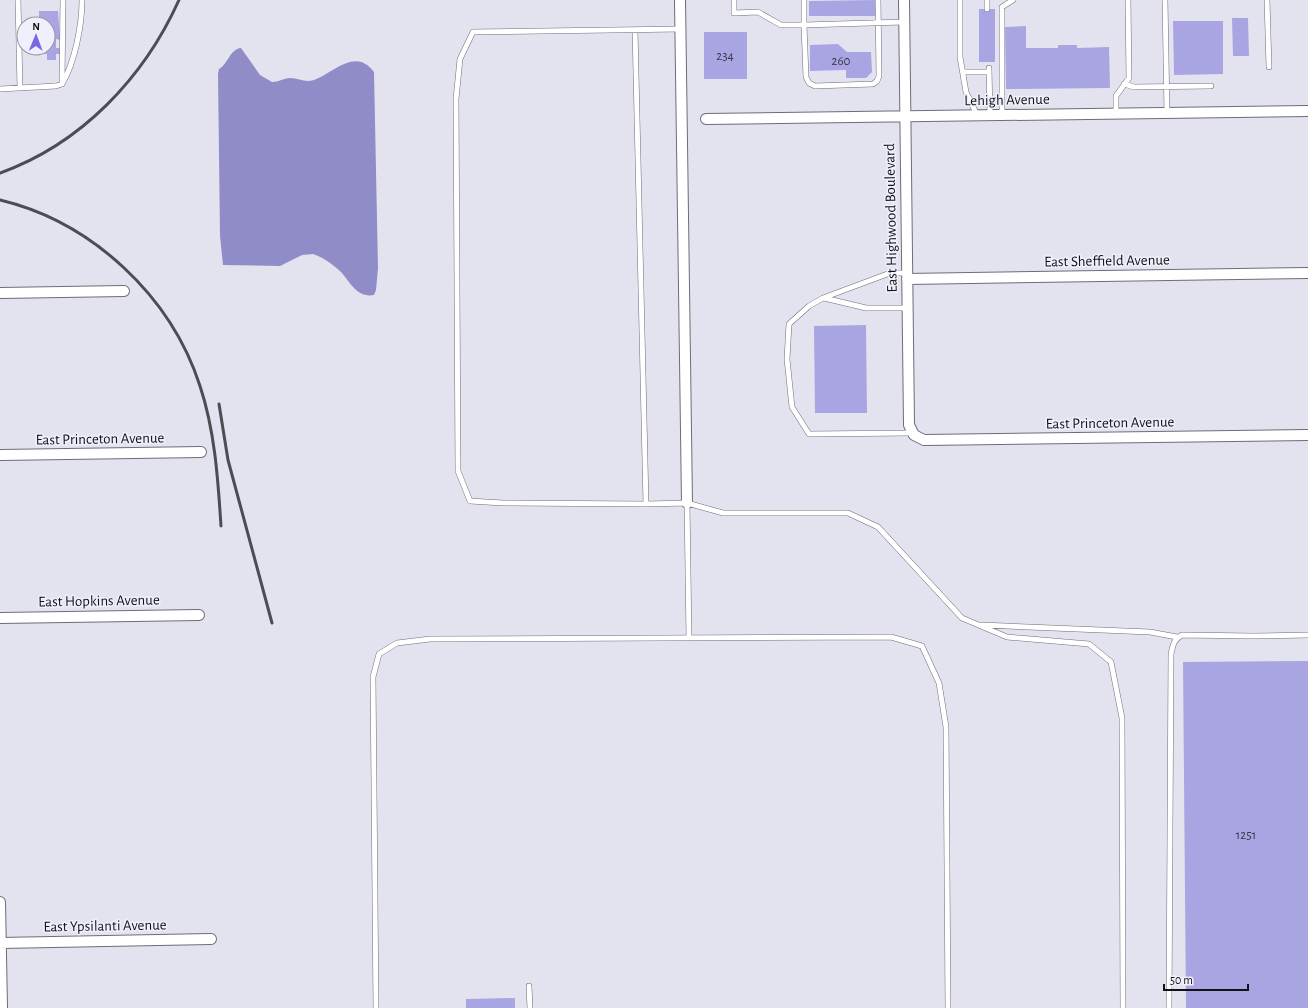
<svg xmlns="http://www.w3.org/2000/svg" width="1308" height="1008" font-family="'Alegreya Sans',sans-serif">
  <rect width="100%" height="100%" fill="#e3e3f0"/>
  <path fill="#908cc7" d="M241,48l19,27 12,7c7,0 12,-4 18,-4 9,0 15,5 24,2 20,-7 41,-33 60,-8l4,196 -2,22 -2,5c-16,3 -23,-11 -32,-22 -7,-7 -19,-16 -29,-19l-11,1 -22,11 -57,-1 -3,-29 -2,-162 1,-5c9,-5 11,-20 22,-21z"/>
  <path fill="#a9a5e2" d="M876,0v16h-67v-15z
    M979,9h16v53h-16z
    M39,11h19l2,29 -4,-1v9h4v6h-4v6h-9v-6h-9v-6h10v-24h-9z
    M1232,18h16l1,38h-16z
    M1173,21h50v53l-49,1z
    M1026,26v22h32v-3h19v3l32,-1 1,41 -104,1 -1,-62z
    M704,32h43v47h-43z
    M838,44l9,8h24l1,20 -6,6h-20v-8l-36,1v-26z
    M866,325l1,88h-52l-1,-87z
    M1308,661v347h-122l-3,-346z
    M515,998v10h-49v-9z"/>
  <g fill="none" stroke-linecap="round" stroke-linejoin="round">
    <defs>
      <path id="lane" d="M18,0l2,88
        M734,0v13l24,-1 23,13h23l2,52 3,6 6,3 58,-2 4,-3 2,-5 -1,-76
        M804,0v25l100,-3
        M960,0v57l6,35 11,23
        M987,0v9
        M1165,0l2,113
        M1267,0l2,67
        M635,30l11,474 -143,-1 -33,-2 -12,-30 -2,-372 4,-40 13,-27 208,-3
        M989,68l1,47
        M963,72h26
        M62,83l1,-83
        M1124,84l10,3 77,-1
        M0,89l56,-3 6,-2c13,-22 20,-59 20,-84
        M1116,113v-17l13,-18 -1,-78
        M1002,115v-108l11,-7
        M907,273h-17l-67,25 -14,8 -20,18 -2,35 5,48 17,27 103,-1
        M824,298l42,10h41
        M687,503l2,135
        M646,504l41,-1 36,10h125l30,14 84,91 45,19 82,7 22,18 11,56 1,290
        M981,625l169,7 27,5
        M529,986l1,22
        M376,1008l-3,-331 6,-23 18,-11 33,-4 461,-2 31,9 17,37 7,44 2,281
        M1169,1008l2,-354c2,-9 3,-15 11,-19l71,1 55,-1"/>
      <path id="street" d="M680,0l7,503
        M904,0l5,425 5,10 10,5 384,-5
        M706,119l602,-8
        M907,279l401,-6
        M0,293l124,-2
        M0,455l201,-3
        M0,618l199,-3
        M0,902l2,106
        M0,943l211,-4"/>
    </defs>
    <use href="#lane" stroke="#6d6d78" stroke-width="6"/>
    <use href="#street" stroke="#6d6d78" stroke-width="12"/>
    <use href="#lane" stroke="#fff" stroke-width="5"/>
    <use href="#street" stroke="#fff" stroke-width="10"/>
    <path stroke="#4c4c52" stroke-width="3" d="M0,173c81,-29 144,-95 179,-173
      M0,200c92,22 171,96 200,186 15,45 18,94 21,140
      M219,404l9,56 44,163"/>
  </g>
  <g text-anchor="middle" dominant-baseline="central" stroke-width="3" stroke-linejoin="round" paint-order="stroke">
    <g font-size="13" fill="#383749">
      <text x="725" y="56">234</text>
      <text x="841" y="61">260</text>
      <text x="1246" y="835">1251</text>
    </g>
    <g font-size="15" fill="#121216" stroke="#f0f0fd">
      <text transform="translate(1007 100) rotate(-1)">Lehigh Avenue</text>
      <text transform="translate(891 218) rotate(-91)">East Highwood Boulevard</text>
      <text transform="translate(1107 261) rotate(-1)">East Sheffield Avenue</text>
      <text transform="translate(1110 423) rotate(-1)">East Princeton Avenue</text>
      <text transform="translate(100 439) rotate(-1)">East Princeton Avenue</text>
      <text transform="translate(99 601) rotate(-1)">East Hopkins Avenue</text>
      <text transform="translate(105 926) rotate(-1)">East Ypsilanti Avenue</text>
    </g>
  </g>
  <g transform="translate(36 36) rotate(1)"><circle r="19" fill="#f0f0fd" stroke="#9797a1"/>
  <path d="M0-3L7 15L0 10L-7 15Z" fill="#7a67e2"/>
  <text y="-6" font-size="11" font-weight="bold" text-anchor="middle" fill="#121216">N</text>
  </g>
  <path d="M1164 984v6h84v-6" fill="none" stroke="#121216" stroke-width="2"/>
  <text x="1170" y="984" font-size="12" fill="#121216" stroke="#f0f0fd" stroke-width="3" paint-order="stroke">50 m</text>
</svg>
